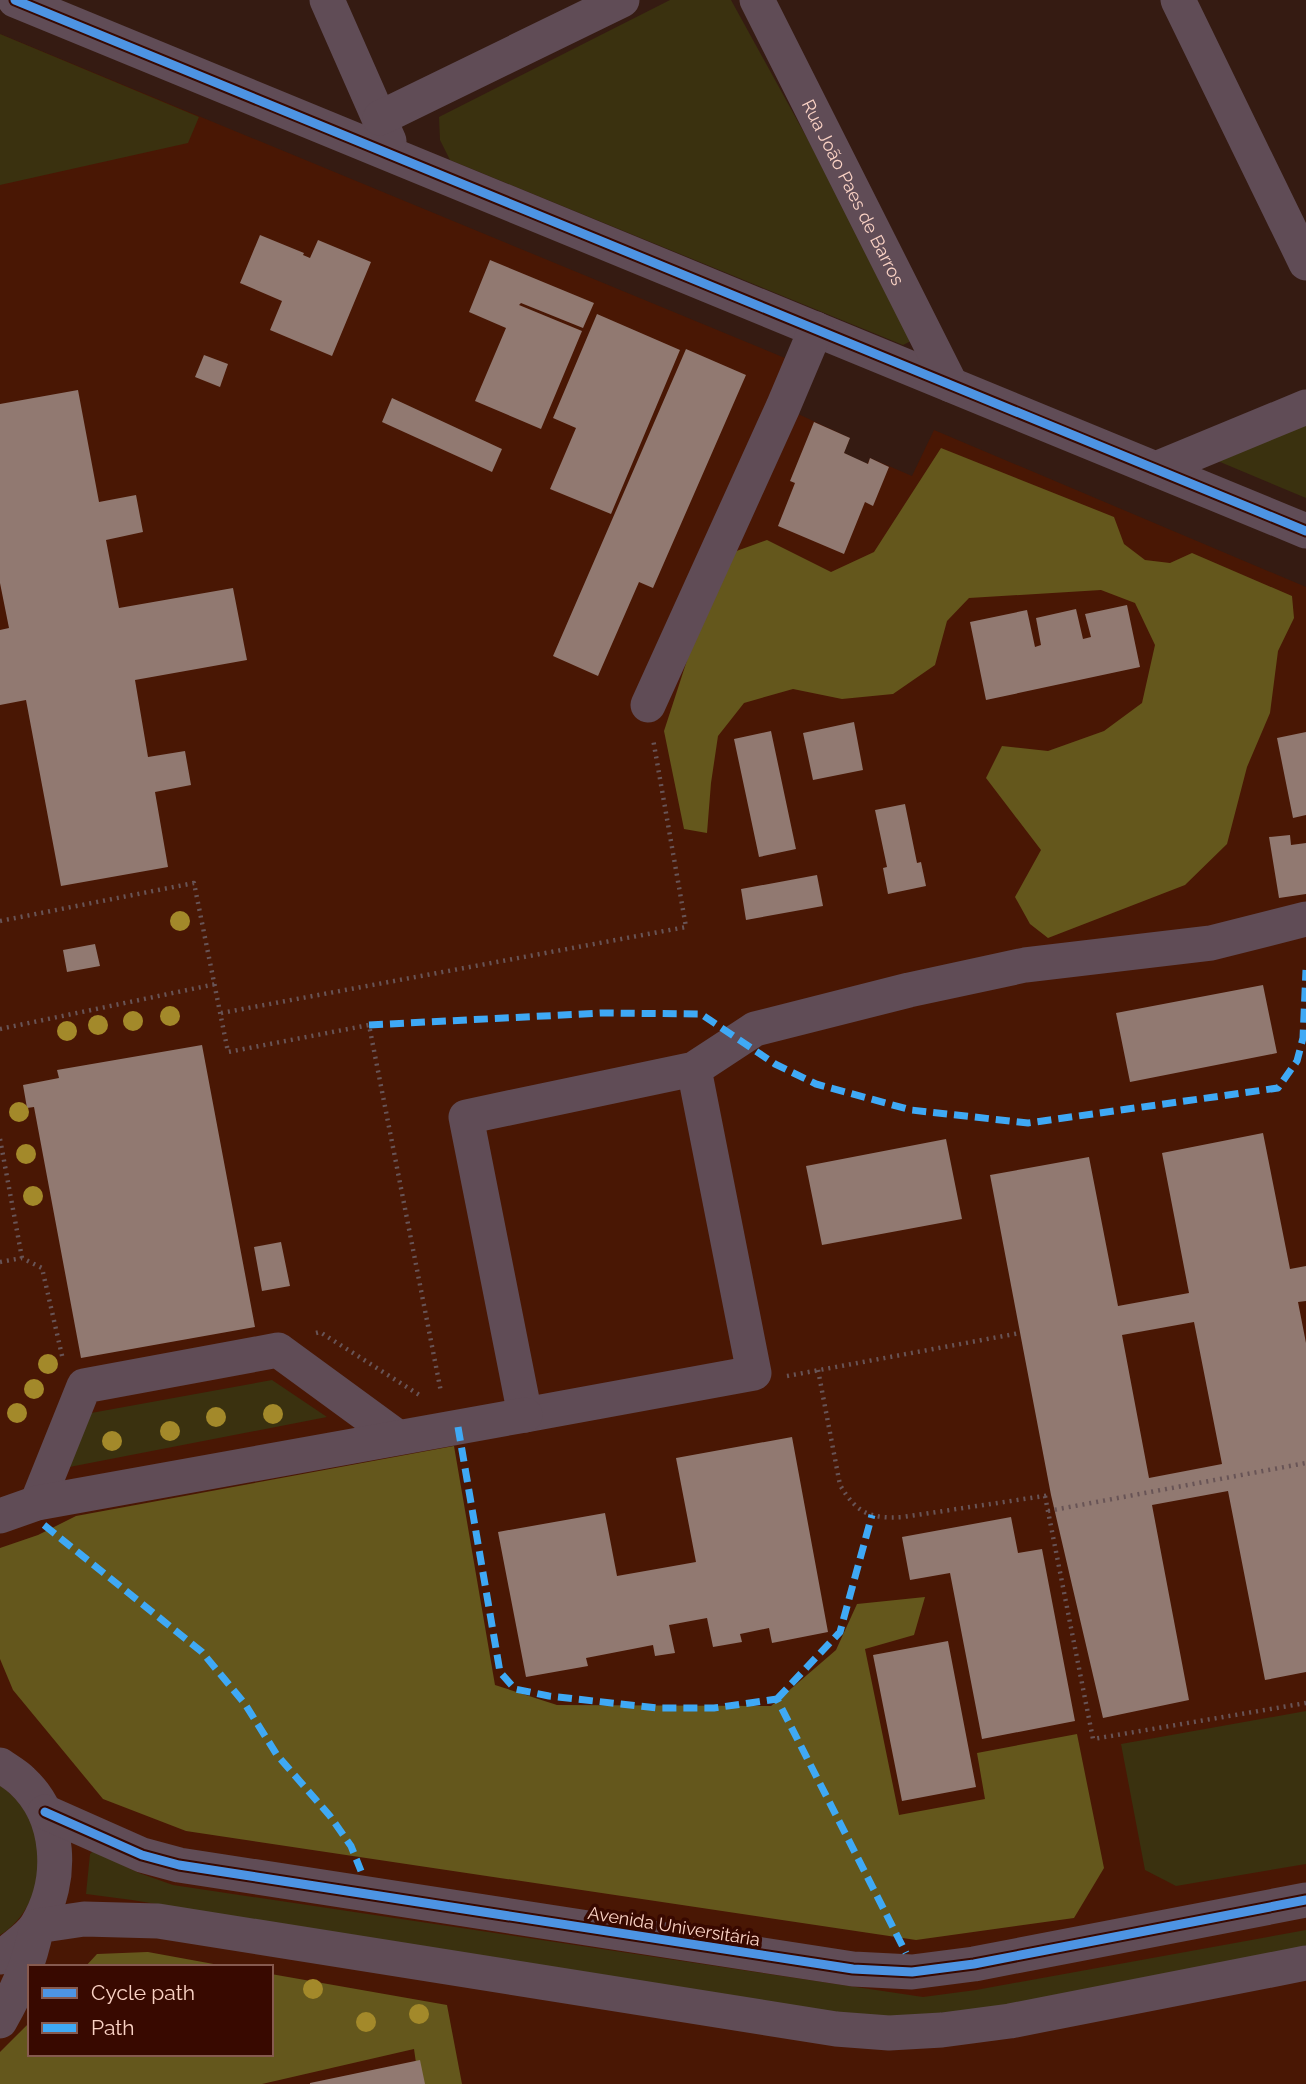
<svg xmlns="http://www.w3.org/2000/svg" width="1306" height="2084" font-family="Raleway,sans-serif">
  <rect width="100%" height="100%" fill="#351b12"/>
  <path fill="#491704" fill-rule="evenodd" d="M0,34l785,324 11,55 54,25 -6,15 23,11 3,-6 42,18 22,-46 372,157v1497h-1306zM30,1967h241v87h-241z"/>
  <path fill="#3a310f" d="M670,0h61l186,338 -14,7 -453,-185 -10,-20 -1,-23z
    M0,34l199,83 -11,26 -188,42z
    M1306,424v74l-93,-39z
    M272,1380l55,37 -268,52 32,-56z
    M1306,1711v153l-130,22 -31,-16 -24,-126z
    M0,1785c13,10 25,22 32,37 16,38 5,91 -32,113z
    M93,1851l46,22 34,12 750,112 53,-7 330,-60v25l-343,64 -112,-2 -719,-117 -46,-6 4,-40z"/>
  <path fill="#64571c" d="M941,448l173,69 10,27 21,16 25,3 22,-10 100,43 2,22 -16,33 -8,62 -23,54 -20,77 -42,41 -137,53 -18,-14 -15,-27 26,-47 -55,-72 16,-32 46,5 56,-20 38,-28 13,-58 -20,-42 -34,-13 -132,8 -22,23 -12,44 -42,29 -51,5 -49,-10 -49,14 -26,33 -7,47 -4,50 -23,-4 -20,-98 27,-83 40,-95 36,-13 64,32 43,-20z
    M454,1446l41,239 62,20 214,1 65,-56 21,-46 68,-7 -11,38 -49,14 34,166 86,-16 -8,-46 100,-19 27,134 -30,50 -158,22 -730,-109 -83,-32 -90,-109 -13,-31v-111l38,-13 38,-19z
    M147,1952h1l82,15h-145l12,-13z
    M271,1974l176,31 15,79h-43l-5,-35 -152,35h-262v-32l30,-30v32h241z"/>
  <path fill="#917971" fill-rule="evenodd" d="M260,235l44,18 -1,2 7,3 8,-18 53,22 -39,94 -62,-26 12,-29 -42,-18z
    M490,260l104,43 -11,25 -62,-25 -2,2 63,26 -41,98 -66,-28 31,-73 -37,-16z
    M597,314l83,36 -69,164 -61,-25 26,-61 -23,-10z
    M686,349l60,26 -93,213 -14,-6 -41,94 -45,-20z
    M204,355l24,9 -8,23 -25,-10z
    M78,390l21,112 37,-7 7,37 -37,8 13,68 114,-20 14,72 -112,20 13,77 37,-6 6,34 -36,7 13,75 -107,19 -35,-186 -26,5v-75l9,-2 -9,-45v-179z
    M392,398l110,51 -10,23 -110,-50z
    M814,422l36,16 -6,15 24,11 2,-6 19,9 -16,39 -8,-4 -21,52 -66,-28 17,-43 -5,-2z
    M1127,605l13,62 -154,33 -16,-78 57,-12 8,37 6,-2 -5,-27 40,-9 7,30 8,-2 -6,-23z
    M854,722l9,48 -50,10 -10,-47z
    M771,731l25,118 -37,8 -25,-118z
    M1306,732v83l-13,3 -16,-80z
    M905,804l12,59 4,-1 5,24 -38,8 -5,-26 4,-1 -12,-57z
    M1290,835l1,10 15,-2v51l-27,4 -10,-61z
    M817,875l6,31 -77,14 -5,-31z
    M95,944l5,22 -33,6 -4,-22z
    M1263,985l14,68 -147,29 -14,-69z
    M202,1045l53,282 -174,31 -47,-251 -7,1 -4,-23 36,-7 -2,-8z
    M1263,1133l27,136 16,-3v35l-8,1 8,41v329l-41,8 -37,-189 -76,14 37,195 -86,18 -52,-223 -61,-320 99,-18 29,149 71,-13 -27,-140zM1194,1322l28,142 -73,14 -27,-143z
    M946,1139l16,80 -140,26 -16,-79z
    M281,1242l9,44 -28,5 -8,-44z
    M792,1437l36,195 -56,11 -3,-15 -29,6 2,8 -29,5 -6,-29 -38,7 6,28 -20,3 -2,-11 -67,13 2,8 -62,11 -28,-145 107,-19 12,63 79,-14 -20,-104z
    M1011,1517l7,36 24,-4 33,172 -93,18 -32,-166 -40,7 -8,-43z
    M948,1641l28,146 -74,14 -29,-146z
    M420,2060l5,24h-115v-1z"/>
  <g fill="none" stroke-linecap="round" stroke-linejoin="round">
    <path stroke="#685456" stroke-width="4.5" stroke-dasharray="2 5" stroke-linecap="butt" d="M0,921l194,-38 34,169 141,-27 72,367
      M221,1013l465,-86 -33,-188
      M0,1029l216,-45
      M0,1139l22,119
      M0,1262l22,-4 20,10 21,92
      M316,1333l4,-1 101,64
      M818,1370l22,115c17,29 31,34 63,32l148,-22
      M787,1376l233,-43
      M1045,1496l48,243 213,-36
      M1048,1511l258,-48"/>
    <g stroke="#604c56" stroke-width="35">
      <path d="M15,0l1291,531"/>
      <path d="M327,0l62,141"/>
      <path id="s1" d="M757,0l194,385"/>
      <path d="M1178,0l128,263"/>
      <path d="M380,118l242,-118"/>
      <path d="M1156,469l150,-62"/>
      <path d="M648,705l135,-298 33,-78"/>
      <path d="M694,1069l60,304 -229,42 -59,-298 228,-48 61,-40 154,-39 116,-25 186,-22 95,-24"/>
      <path d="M37,1503l47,-117 194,-36 119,87"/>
      <path d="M0,1516l37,-13 488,-88"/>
      <path d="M0,1765c7,5 16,10 22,16 39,36 42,99 15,144 -6,11 -21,20 -31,29l-6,3"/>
      <path d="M45,1812l97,43 37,10 674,104 59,3 62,-8 332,-64"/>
      <path d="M0,2021c19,-34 29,-56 37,-95l47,-7 74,2 678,108 53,4 53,-3 68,-9 296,-58"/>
    </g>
    <path stroke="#3fa9f5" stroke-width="7" stroke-dasharray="14 7" stroke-linecap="butt" d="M369,1025l233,-12 99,1 74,50 41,20 95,26 117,13 250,-35 19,-27 6,-23 3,-68
      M458,1427l42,245 15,17 34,7 108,12h57l63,-9 129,254
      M44,1525l158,127 43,52 32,51 53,61 21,30 10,25
      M777,1699l63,-67 32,-117"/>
    <defs>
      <path id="cycleway" d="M15,0l1291,531
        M45,1812l97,43 37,10 674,104 59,3 62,-8 332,-64"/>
    </defs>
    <use href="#cycleway" stroke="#380900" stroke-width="13"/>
    <use href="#cycleway" stroke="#4d94e3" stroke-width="9"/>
  </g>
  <g fill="#a3892a">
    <circle cx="180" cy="921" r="10"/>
    <circle cx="170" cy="1016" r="10"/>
    <circle cx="133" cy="1021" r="10"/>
    <circle cx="98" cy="1025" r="10"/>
    <circle cx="67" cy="1031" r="10"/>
    <circle cx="19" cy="1112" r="10"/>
    <circle cx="26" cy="1154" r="10"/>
    <circle cx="33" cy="1196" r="10"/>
    <circle cx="48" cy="1364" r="10"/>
    <circle cx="34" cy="1389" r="10"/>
    <circle cx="17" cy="1413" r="10"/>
    <circle cx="273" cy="1414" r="10"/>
    <circle cx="216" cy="1417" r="10"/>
    <circle cx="170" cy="1431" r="10"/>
    <circle cx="112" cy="1441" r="10"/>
    <circle cx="313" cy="1989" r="10"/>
    <circle cx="419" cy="2014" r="10"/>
    <circle cx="366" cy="2022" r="10"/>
  </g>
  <g text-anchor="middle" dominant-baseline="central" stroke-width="7" stroke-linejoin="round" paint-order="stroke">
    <g font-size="18" fill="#fbd3c5" stroke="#380900">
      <text stroke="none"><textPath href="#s1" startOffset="215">Rua João Paes de Barros</textPath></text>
      <text transform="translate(674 1926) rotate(9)">Avenida Universitária</text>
    </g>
  </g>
  <rect x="28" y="1965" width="245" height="91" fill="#380900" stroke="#865a4f" stroke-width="2"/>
  <rect x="42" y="1988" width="35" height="10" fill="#4d94e3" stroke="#865a4f" stroke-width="2"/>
  <text x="91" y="2000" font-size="21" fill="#fbd3c5">Cycle path</text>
  <rect x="42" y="2023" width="35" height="10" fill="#3fa9f5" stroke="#865a4f" stroke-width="2"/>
  <text x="91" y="2035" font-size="21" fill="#fbd3c5">Path</text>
</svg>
